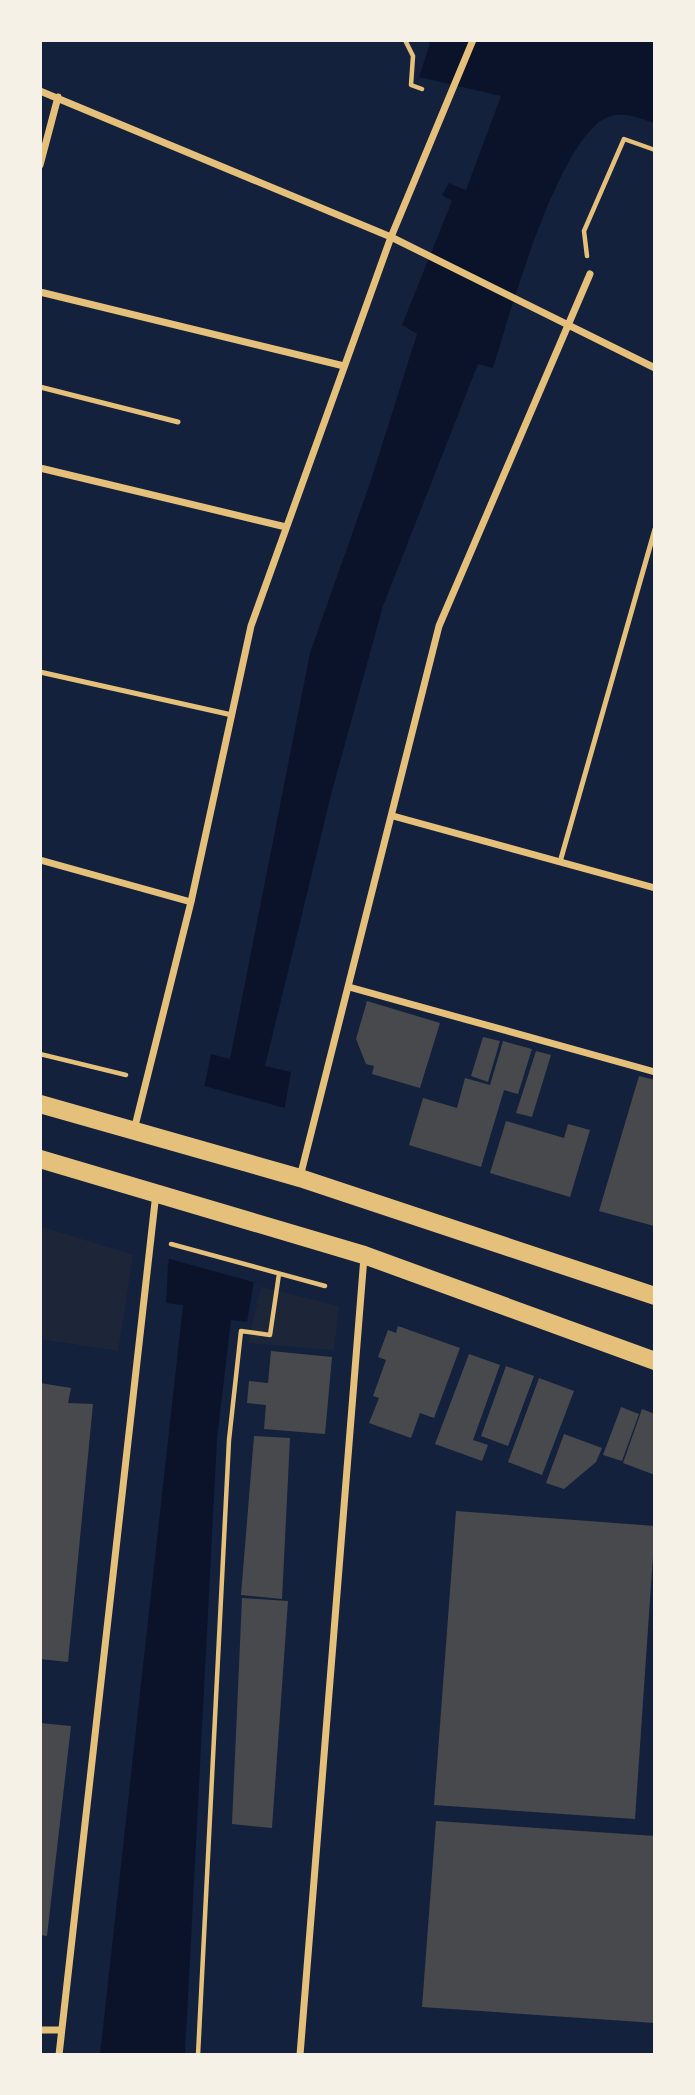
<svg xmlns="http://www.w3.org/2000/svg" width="695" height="2095" font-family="'Golos Text',sans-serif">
  <rect width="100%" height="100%" fill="#14213d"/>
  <path fill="#1d2539" d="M40,1226l93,29 -15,96 -78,-12z
    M261,1287l78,19 -5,44 -86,-7z"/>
  <path fill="#0b132b" d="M424,40h231v83c-15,-4 -31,-12 -47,-6 -50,20 -99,200 -115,251l-15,-4 -95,242 -51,185 -67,275 26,6 -44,250 -16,-2 -14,119 -32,616h-85l83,-750 -17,-2 2,-39 43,-210 19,5 80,-406 60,-170 47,-149 -15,-9 50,-124 -10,-6 7,-12 17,7 35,-94 -82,-19 11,-34z"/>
  <path fill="#14213d" d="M201,1085l87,24 -31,174 -91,-25z"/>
  <path fill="#48494c" d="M367,1001l73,22 -20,65 -48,-14 2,-8 -8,-2 -10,-25z
    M483,1037l17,4 -12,41 -17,-6z
    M503,1041l29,8 -14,45 -14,-4 -23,77 -72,-22 14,-47 34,10 8,-30 25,7z
    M536,1051l15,4 -19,62 -16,-4z
    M639,1076l16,4 -1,146 -55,-15z
    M506,1121l58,17 4,-14 22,6 -20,67 -80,-24z
    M398,1326l62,22 -26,70 -14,-5 -9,25 -42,-15 10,-25 -6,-2 13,-36 -8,-3 10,-27 8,3z
    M271,1351l61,6 -7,77 -61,-5 2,-24 -19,-2 2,-22 19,2z
    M469,1354l31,11 -27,75 15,5 -6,16 -47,-17z
    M506,1366l28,10 -26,70 -27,-10z
    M539,1378l35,13 -32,84 -34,-13z
    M40,1383l31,5 -3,15 25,1 -25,258 -28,-3z
    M621,1407l18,7 -17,47 -19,-6z
    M642,1409l13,5v61l-32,-12z
    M564,1434l38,14 -6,14 -32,27 -18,-6z
    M254,1436l36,2 -8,161 -41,-4z
    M456,1511l199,15 -20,293 -201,-14z
    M242,1598l46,3 -16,227 -40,-4z
    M40,1723l31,3 -24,210 -7,-1z
    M436,1821l219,15v187l-233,-16z"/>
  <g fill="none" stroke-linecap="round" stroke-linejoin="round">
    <path stroke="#e5c07b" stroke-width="4.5" d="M405,40l8,16 -2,29 11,4
      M587,256l-3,-25 40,-92 31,11
      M40,1054l86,21
      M171,1244l154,42
      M198,2055l31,-615 12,-109 29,4 9,-61"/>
    <path stroke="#e5c07b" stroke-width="5" d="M40,387l138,35
      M40,672l192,43
      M560,862l95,-333"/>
    <path stroke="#e5c07b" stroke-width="7" d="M40,91l351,146 264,131
      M40,165l18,-68
      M40,292l304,74
      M40,468l246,59
      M393,816l262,72
      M40,860l151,42
      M349,987l306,85
      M134,1130l57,-228 60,-276 140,-389 82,-197
      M300,1177l139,-551 151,-352
      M40,2030h21
      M59,2055l97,-862
      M300,2055l64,-798"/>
    <path stroke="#e5c07b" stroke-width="18" d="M40,1104l260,74 355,118
      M40,1159l324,96 291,106"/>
  </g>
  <rect width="695" height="2095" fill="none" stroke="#f6f1e7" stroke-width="84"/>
</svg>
